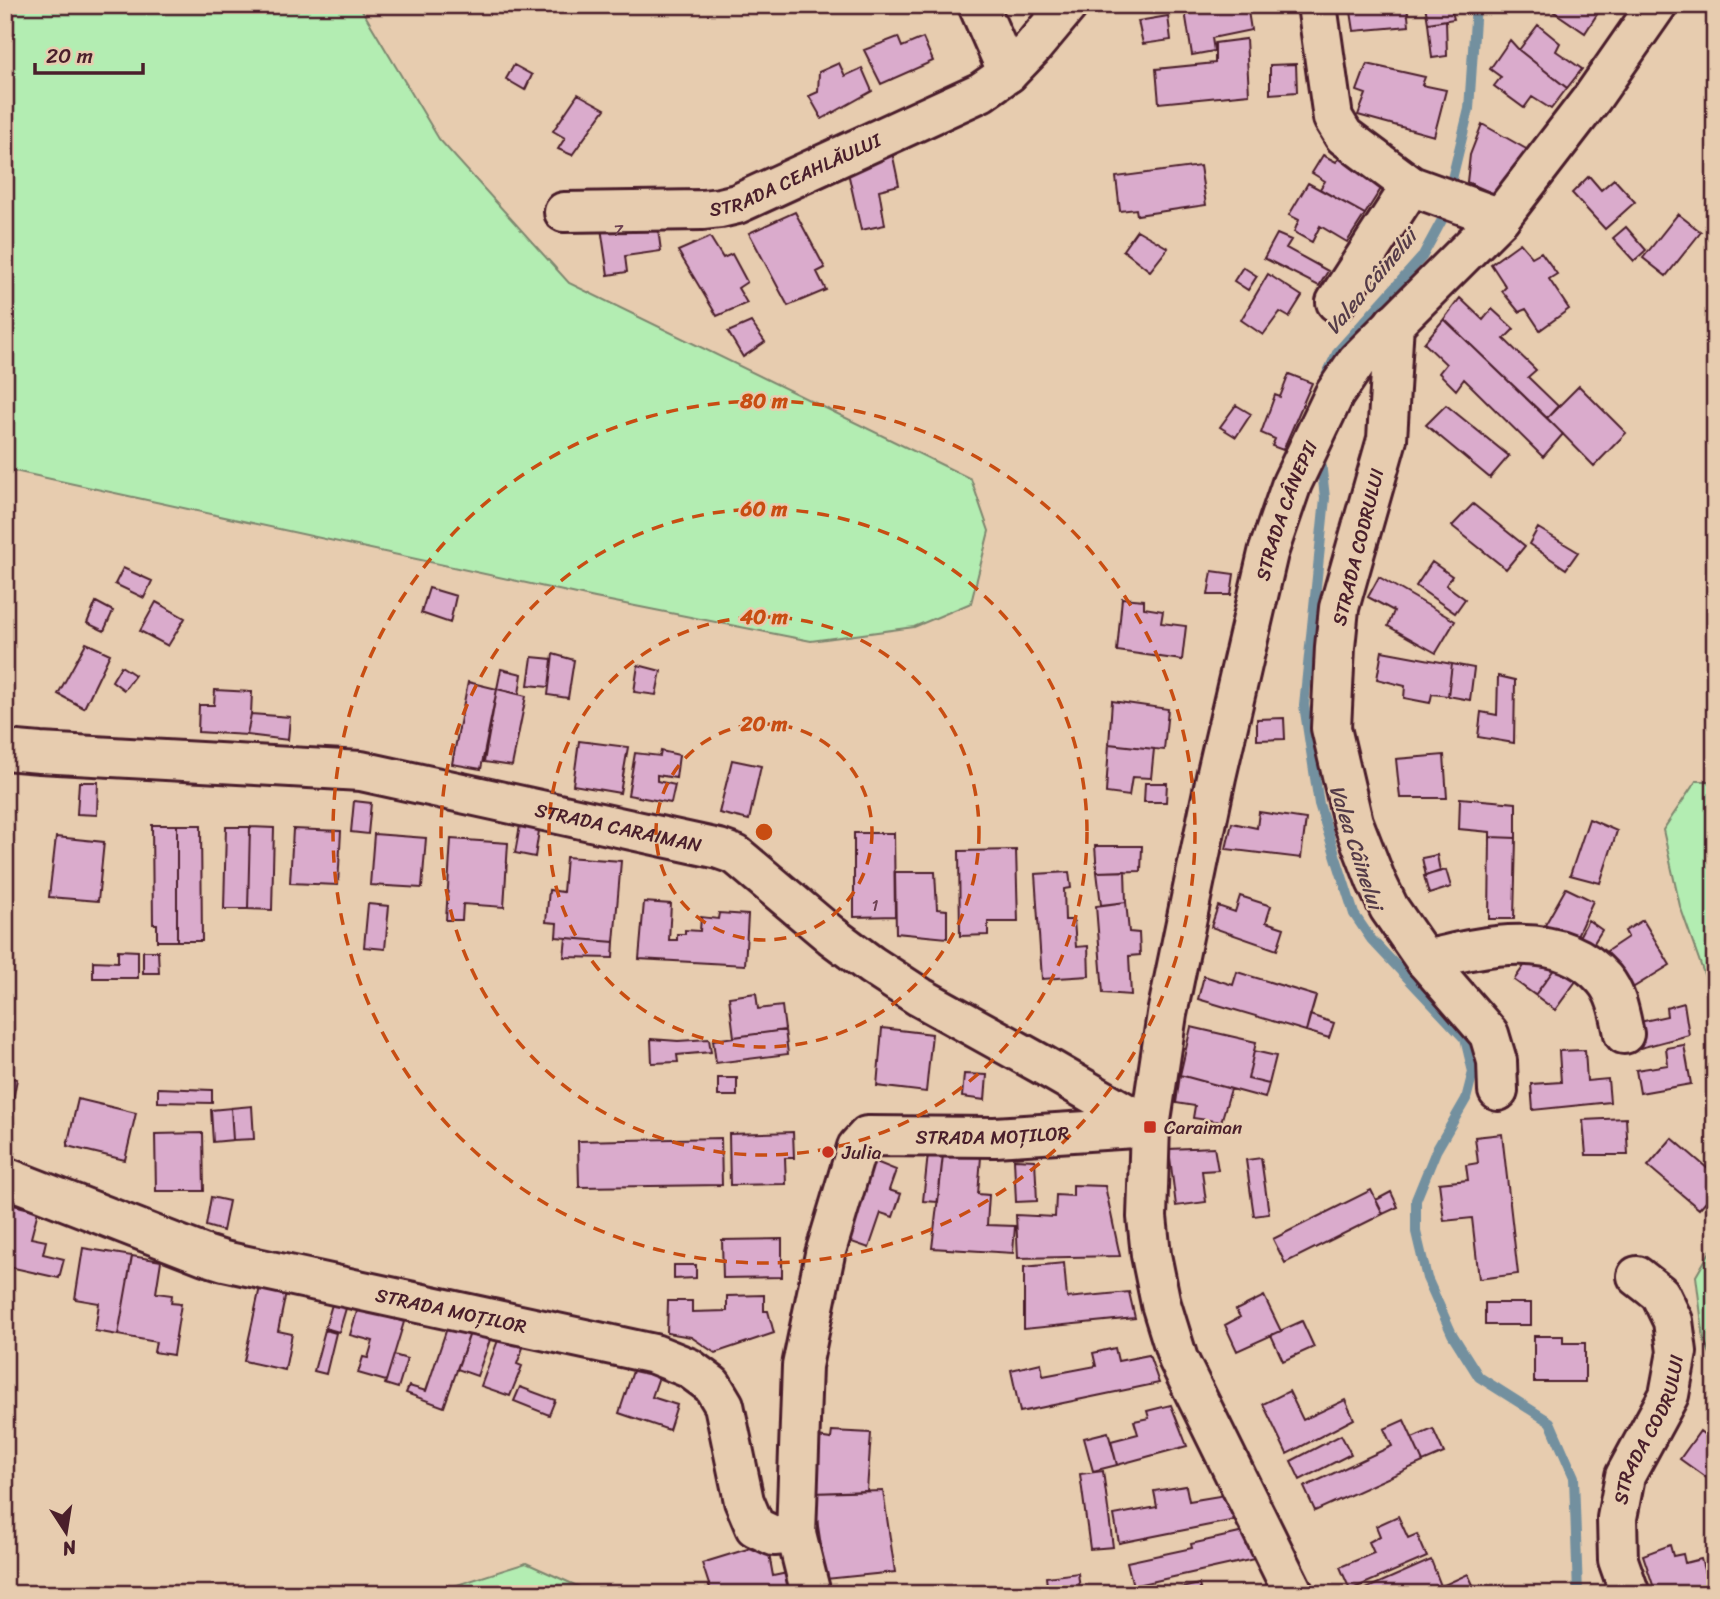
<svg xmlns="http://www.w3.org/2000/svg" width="1720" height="1599" font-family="Sriracha,sans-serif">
  <rect width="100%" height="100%" fill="#e7ccaf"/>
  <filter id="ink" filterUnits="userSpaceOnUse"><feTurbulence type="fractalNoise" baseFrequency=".0143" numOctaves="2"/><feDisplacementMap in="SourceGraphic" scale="14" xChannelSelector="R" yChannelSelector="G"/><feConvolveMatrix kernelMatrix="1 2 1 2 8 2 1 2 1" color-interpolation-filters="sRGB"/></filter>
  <g filter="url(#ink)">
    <path fill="#b3edb2" stroke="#7e866e" stroke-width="2" d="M5,5h354l80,134 130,144 402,196 18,52 -18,72 -57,24 -103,14 -216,-43 -590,-129z
      M1696,781h19v265l-5,-55 -30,-85 -17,-76z
      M1715,1243v122l-11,-25 -8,-64z
      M526,1563l69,31h-166z"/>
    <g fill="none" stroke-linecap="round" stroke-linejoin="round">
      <path stroke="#73909f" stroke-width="10" d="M1326,376l12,-25 84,-94 20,-37 27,-111 7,-104
        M1320,452l5,46 -21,207 15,99 35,110 17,25 94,100 8,33 -7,27 -30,52 -20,49v32l11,46 25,56 27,43 71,45 24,55 4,117"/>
    </g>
    <path fill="#daabcc" stroke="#4a1f2b" stroke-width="2" d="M1184,5h63l4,25 -39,8 2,13 -22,4z
      M1350,5h57l2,21 -55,5z
      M1425,5h25l4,14 -26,4z
      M1544,5h59l-18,28z
      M1168,16l3,24 -28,4 -5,-23z
      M1446,20l1,36 -15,2 -4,-35z
      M1538,25l22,18 -4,8 26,18 -15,19 -48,-38z
      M898,37l4,10 21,-9 10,23 -52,23 -17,-34z
      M1246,39l3,55 -90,9 -3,-34 59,-6v-20z
      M1510,40l9,10 48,38 -16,21 -19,-12 -8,11 -30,-22 7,-9 -11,-8z
      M839,63l6,13 17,-8 10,23 -50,28 -13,-23 9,-4 1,-20z
      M1296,64l1,28 -27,2v-29z
      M1367,64l58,13 -3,8 24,5 -12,46 -76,-21 8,-21 -9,-3z
      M514,65l18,10 -7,15 -19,-11z
      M578,94l27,15 -33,46 -14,-6 7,-11 -12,-7z
      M1482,124l46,26 -34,44 -27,-12 3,-27z
      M892,152l7,33 -20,5 6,35 -24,5 -14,-62z
      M1323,155l13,7 4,-4 44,26 -19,30 -45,-25 5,-8 -13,-8z
      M1200,166l6,39 -69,10 -1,-6 -16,2 -4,-34z
      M1589,176l12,14 13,-11 21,23 -30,27 -33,-36z
      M1308,183l57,31 -18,28 -27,-16 -8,16 -18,-10 5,-12 -10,-5z
      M795,212l30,56 -8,4 9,18 -38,16 -39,-73z
      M656,214l5,37 -36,5 2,16 -19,3 -8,-54z
      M1678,214l23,18 -35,44 -23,-18z
      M1626,227l20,23 -12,11 -21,-23z
      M1137,230l31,18 -18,23 -27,-21z
      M1277,234l14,6 -5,8 42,23 -9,15 -55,-28z
      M710,237l13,21 9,-4 15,28 -9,6 9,15 -30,13 -39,-65z
      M1520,243l12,14 9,-5 16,22 -8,5 20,30 -29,21 -14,-21 -7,3 -17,-21 4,-4 -15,-23z
      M1243,267l14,9 -9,14 -14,-9z
      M1268,274l34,22 -13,21 -9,-5 -17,23 -22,-15z
      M1460,298l23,22 9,-11 22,20 -10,10 32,31 -8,7 30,29 -11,12 -103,-99z
      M1444,319l119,115 -20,23 -79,-78 -8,11 -17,-17 7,-9 -22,-21z
      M751,322l14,20 -22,15 -15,-25z
      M1289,374l23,9 -29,67 -11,-4 3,-7 -14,-6 14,-38 5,2z
      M1579,386l47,47 -32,33 -47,-48z
      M1236,405l15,9 -15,23 -16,-10z
      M1446,405l63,51 -19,22 -64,-53z
      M1473,504l52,42 -19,23 -54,-43z
      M1538,528l40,24 -12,17 -37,-25z
      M1432,562l20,14 -6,9 19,14 -10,14 -39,-27z
      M123,568l29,13 -8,17 -29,-14z
      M1212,571l22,3 -3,21h-23z
      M1379,577l76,44 -19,32 -48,-27 6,-15 -26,-14z
      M429,588l27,8 -6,27 -29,-10z
      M1122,598l22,2v8l19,3 -2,12 25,3 -4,34 -65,-9z
      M96,602l17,9 -9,20 -17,-8z
      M156,602l29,16 -17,28 -28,-15z
      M86,643l24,11 -26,54 -26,-14z
      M1382,651l70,13 -4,32 -16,-2 -2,9 -26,-5 1,-12 -28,-7z
      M553,654l21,6 -6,38 -20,-3z
      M532,657l20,2 -3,28 -21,-2z
      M1452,664l22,4 -4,32 -22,-4z
      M638,665l23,6 -5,24 -22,-3z
      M121,666l14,9 -11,15 -12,-9z
      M501,669l21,5 -3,20 -22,-5z
      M1498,676l17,4 -1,63 -36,-6 3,-25 16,3z
      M468,682l29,7 -16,80 -29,-5z
      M497,689l29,7 -14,70 -28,-4z
      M215,690l37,2 -1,22 -4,21 -49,-3 1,-27h15z
      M1112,701l56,8 -4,41 -55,-6z
      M251,714l39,3 -2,23 -41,-5z
      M1284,718l1,21 -28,1v-21z
      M579,741l49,6 -8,46 -47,-8z
      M1109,744l45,5 -3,29 -19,-1 -3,19 -23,-3z
      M661,751l18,4 -3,23 -19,-3v6l18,4 -4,18 -43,-8 7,-42 25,3z
      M1444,755l3,43h-47l-4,-39z
      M732,760l29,6 -12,54 -30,-7z
      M79,782h19l-1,33 -20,-1z
      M1145,783h22l-1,19h-22z
      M1460,798l56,5v35l-26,-1v-5l-31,-3z
      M354,801l17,2 -3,31 -17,-2z
      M1259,812l47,7 -5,39 -75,-9 6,-26 25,5z
      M1589,819l28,12 -17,52 -30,-8z
      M521,820l19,4 -5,33 -20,-4z
      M152,825h25v116h-20v-17h-4z
      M177,825h24l1,116h-25z
      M226,827h24l-2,82h-24z
      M250,827l24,1 -2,82 -24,-1z
      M293,829l48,2 -3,54 -48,-2z
      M854,833h40l1,83 -41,1z
      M374,834l52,4 -4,50 -52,-3z
      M56,837l48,5 -6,59 -49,-4z
      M1490,837l26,1 -2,81h-25z
      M451,839l57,4 -4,64 -41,-3 -1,16h-16z
      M1095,846h47l-1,25 -44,1z
      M1016,850l2,72h-30v13l-28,1 -1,-85z
      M1437,855l3,16 -14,5 -4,-18z
      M566,857l55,4 -7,81 -58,-5 1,-14 -11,-1 3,-32 14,2z
      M1446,870l5,17 -22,7 -5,-18z
      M1125,871l1,31 -25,3 -4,-33z
      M895,872h40l2,37 10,1v28l-51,-5z
      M1069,872l2,16 -7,1 1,31h9l2,27 12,-1 1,30 -47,3 -7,-105z
      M1566,888l27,13 -20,43 -29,-17z
      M1240,896l31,10 -5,16 18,6 -7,22 -66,-23 7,-21 17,6z
      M644,902l27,2 -2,36h8v-6h8v-4l15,1 1,-14 17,2 1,-6 29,2 -3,50 -106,-6z
      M1126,902l3,30 10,1 1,22 -11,1 2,39 -28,-2 -7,-87z
      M368,904l21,2 -4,43 -21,-2z
      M1588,920l14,10 -10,16 -13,-9z
      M1643,920l27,45 -41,25 -22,-39 21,-14 -3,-6z
      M566,938l48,4 -1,16 -49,-1z
      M1536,949l22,15 -23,31 -21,-15z
      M118,950l20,1v27h-45v-17l25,1z
      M143,951h15l1,22h-16z
      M1558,964l21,13 -24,33 -20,-15z
      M1237,972l79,24 -10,35 -108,-32 6,-23 29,9z
      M756,993l2,16 24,-3 3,24 -51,7 -5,-40z
      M1684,1003l5,32 -49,13 -5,-25 32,-7 -1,-8z
      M1310,1015l24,8 -5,15 -23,-7z
      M1191,1027l65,15 -8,37 21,5 -4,14 -85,-23z
      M882,1028l50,6 -6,58 -49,-6z
      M785,1030l3,24 -72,9 -3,-23z
      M651,1039l27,2 31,-2 2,13 -34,3 1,7 -26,1z
      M1684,1045l7,39 -51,9 -4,-23 32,-5 -2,-17z
      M1585,1050l2,31 21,-2 2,23 -77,8 -2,-26 30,-2 -2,-31z
      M1254,1051l22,5 -7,28 -21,-5z
      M964,1074l23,1 -2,25 -23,-3z
      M1180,1075l51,14 -10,33 -28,-4 2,-12 -19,-3z
      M5,1077l12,2 -10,51 -2,-1z
      M718,1078h19v18h-19z
      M158,1088l54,2v13l-54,-1z
      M78,1099l58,14 -11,47 -58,-14z
      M252,1106l2,33 -21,1 -2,-32z
      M231,1108l2,32 -20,2 -2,-32z
      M1626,1118l2,37h-42l-3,-35z
      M793,1132l1,26h-9l1,26 -56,1 -1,-51z
      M203,1133l1,58h-48l-1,-57z
      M1502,1134l16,140 -39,5 -7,-61 -28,3 -5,-38 29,-3 -2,-15 12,-2 -3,-26z
      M721,1138l1,47 -143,2 -1,-46z
      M1672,1138l43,37v16l-16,18 -51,-43z
      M1214,1147l4,23 -16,1 4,31 -30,4 -7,-57z
      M928,1154l15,1 -5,47 -15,-1z
      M943,1155l38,2 -3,37 11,1 -2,30 28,1 -2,27 -81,-5z
      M1261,1158l8,56 -15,2 -8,-56z
      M1014,1159l21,1 2,41 -21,1z
      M871,1160l25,10 -7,20 12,4 -8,23 -12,-4 -12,35 -26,-9z
      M1073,1185l32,1 15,70 -102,2 -2,-43 39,2 1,-22 17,1z
      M1371,1190l12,24 -98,49 -12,-24z
      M1391,1192l7,15 -15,7 -7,-14z
      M211,1197l18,4 -6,30 -17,-5z
      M5,1203l33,8 -7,27 15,3 -3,13 21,5 -5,19 -54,-12z
      M782,1239v38l-59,1 -1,-38z
      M83,1248l49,8 -14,79 -23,-4 4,-28 -24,-4z
      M132,1256l29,5 -5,32 16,2 -1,8 10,1 -8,51 -19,-3 2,-10 -38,-7z
      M1064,1263l3,35 62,-6 6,26 -111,11v-62z
      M674,1265h22v13l-22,1z
      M260,1287l26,6 -8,38 14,3 -7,36 -41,-9z
      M764,1295v16h4l6,22 -59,20 -24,-16 -24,-4 1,-32h24v11l35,-1v-15z
      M1264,1296l17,35 -44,20 -12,-26 15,-8 -4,-7z
      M333,1301l14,4 -8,27 -14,-4z
      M1485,1303h46v22h-46z
      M358,1308l46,14 -18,59 -28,-8 5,-16 5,1 5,-17 -23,-6z
      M1302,1321l12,26 -31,14 -12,-26z
      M449,1322l22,8 -27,77 -38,-14 3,-7 17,5z
      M325,1330l11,3 -10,41 -12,-3z
      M471,1330l20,7 -14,39 -20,-7z
      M500,1335l25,7 -8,22 5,2 -12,30 -29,-10z
      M1534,1336h29v7h22v39h-51z
      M1115,1348l3,13 31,-6 10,28 -139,29 -9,-42 30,-7 2,13 53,-10 -3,-13z
      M394,1355l13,4 -9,29 -13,-4z
      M636,1362l25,9 -9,26 25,8 -8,25 -50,-17z
      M520,1387l35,13 -6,15 -35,-14z
      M1289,1391l14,29 42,-20 9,19 -67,35 -24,-50z
      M1171,1405l16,41 -70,19 -6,-24 27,-7 -4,-13 15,-3 -2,-7z
      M1404,1420l19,42 -108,49 -11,-24 88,-41 -8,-17z
      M1433,1429l11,24 -21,9 -11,-24z
      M832,1431l39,2 -4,58 -54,2 4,-56 14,2z
      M1700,1431l15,12v41l-35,-25z
      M1108,1432l9,33 -24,6 -9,-33z
      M1341,1435l10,19 -51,26 -9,-19z
      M1103,1471l10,76 -23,2 -10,-75z
      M1186,1486l3,15 36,-6 15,24 -121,24 -5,-28 43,-8 -3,-16z
      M883,1491l12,81 -69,7 -13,-86z
      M1398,1516l10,22 9,-4 10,23 -77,33 -10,-23 34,-14 -5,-11 11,-6 -4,-10z
      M1244,1532l10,27 -121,27 -6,-24 65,-14 -1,-4z
      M767,1543l6,33 19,-4 6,22h-86l-10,-31z
      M1670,1545l3,11 10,-2 2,9 16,-4 7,25 -27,10h-25l-13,-39z
      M1431,1560l10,26 -17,8h-70z
      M1078,1573l2,16 -32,4 -2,-16z
      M1468,1574l7,15 -10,5h-19l-4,-8z
      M1199,1584l2,10h-33v-3z"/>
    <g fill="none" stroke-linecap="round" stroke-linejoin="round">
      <defs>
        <g id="minor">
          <path d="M978,5l30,68"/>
          <path d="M1317,5l16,113 11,18 67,50 89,32"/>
          <path id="s1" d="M564,212l138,-2 18,-2 17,-4 244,-112 27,-19 24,-25 36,-43"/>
          <path d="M1336,302l75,-116"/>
          <path d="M1394,323l-7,116 -48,169 -4,39 -4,81 22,94 23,59 13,27 36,52 64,74 8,27 1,30"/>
          <path id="s2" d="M5,750l35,3 321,18 358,78 17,6 96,81 39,29 49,32 121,67 109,63"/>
          <path d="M1425,960c58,-14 134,-33 179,19 13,15 16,36 20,55"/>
          <path id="s3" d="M5,1177l200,78 19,6 430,93 35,14 23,17 12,20 20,96 11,26 19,9 22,-2 6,-168 23,-112 32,-107 10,-11 128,1 155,-10"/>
          <path d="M796,1534l15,60"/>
          <path id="s4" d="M1294,1594l-116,-235 -17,-55 -10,-49 -4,-38 3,-90 17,-113 49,-237 52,-224 24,-70 42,-88 23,-34 143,-143 93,-121 64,-92"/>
          <path id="s5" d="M1630,1594l-12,-34 -1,-42 8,-42 44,-81 8,-43 -4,-31 -13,-27 -23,-18"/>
        </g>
      </defs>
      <use href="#minor" stroke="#4a1f2b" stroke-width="44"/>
      <use href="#minor" stroke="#e7ccaf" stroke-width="38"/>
    </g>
  </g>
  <g fill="none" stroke="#c84d12" stroke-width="3.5" stroke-dasharray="12 9">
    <circle cx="764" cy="832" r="108"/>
    <circle cx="764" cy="832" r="215"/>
    <circle cx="764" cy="832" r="323"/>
    <circle cx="764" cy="832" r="431"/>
  </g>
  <g fill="#c8321e" stroke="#e7ccaf" stroke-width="2.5">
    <rect x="1143" y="1120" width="14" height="14" rx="3.5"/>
    <circle cx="828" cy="1152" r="7"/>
  </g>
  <g text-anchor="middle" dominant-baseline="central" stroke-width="5" stroke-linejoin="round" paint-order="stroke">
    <g font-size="16" fill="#6e4253">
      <text x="618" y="230">7</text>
      <text x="875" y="905">1</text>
    </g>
    <g font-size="19" fill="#4a1f2b" stroke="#e7ccaf">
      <text stroke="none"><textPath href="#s1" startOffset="238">STRADA CEAHLĂULUI</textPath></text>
      <text stroke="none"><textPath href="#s4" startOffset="1130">STRADA CÂNEPII</textPath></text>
      <text transform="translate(1358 547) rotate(-76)">STRADA CODRULUI</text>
      <text stroke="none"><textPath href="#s2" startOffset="620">STRADA CARAIMAN</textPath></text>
      <text stroke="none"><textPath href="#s3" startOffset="1468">STRADA MOȚILOR</textPath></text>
      <text stroke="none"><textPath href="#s3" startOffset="467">STRADA MOȚILOR</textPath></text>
      <text stroke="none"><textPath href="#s5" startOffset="173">STRADA CODRULUI</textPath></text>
    </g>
    <g font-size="19" fill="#4a1f2b" stroke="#e7ccaf" text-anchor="start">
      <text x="1164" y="1127">Caraiman</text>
      <text x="842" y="1152">Julia</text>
    </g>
    <g font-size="21" font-style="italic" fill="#543b48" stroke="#e7ccaf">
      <text transform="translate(1371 282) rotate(-50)">Valea Câinelui</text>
      <text transform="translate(1356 847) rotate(72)">Valea Câinelui</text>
    </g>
  </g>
  <circle cx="764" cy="832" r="10" fill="#c84d12" stroke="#e7ccaf" stroke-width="3.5"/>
  <g font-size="21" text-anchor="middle" font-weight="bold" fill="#c84d12" stroke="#e7ccaf" stroke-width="5" stroke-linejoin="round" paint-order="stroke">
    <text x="764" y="408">80 m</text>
    <text x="764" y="516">60 m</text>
    <text x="764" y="624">40 m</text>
    <text x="764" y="731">20 m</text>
  </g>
  <rect width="1720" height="1599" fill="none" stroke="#e7ccaf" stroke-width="28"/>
  <rect x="14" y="14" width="1692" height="1571" fill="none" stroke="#4a1f2b" stroke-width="2.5" filter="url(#ink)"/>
  <g transform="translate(66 1532) rotate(168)" stroke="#e7ccaf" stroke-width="5" paint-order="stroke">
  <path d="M0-5L12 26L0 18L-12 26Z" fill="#4a1f2b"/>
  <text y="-10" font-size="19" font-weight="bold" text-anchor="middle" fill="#4a1f2b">N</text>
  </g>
  <path d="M35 63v10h108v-10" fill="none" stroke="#4a1f2b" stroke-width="3.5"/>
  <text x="46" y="63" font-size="21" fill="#4a1f2b" stroke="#e7ccaf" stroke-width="5" paint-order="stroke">20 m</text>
</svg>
